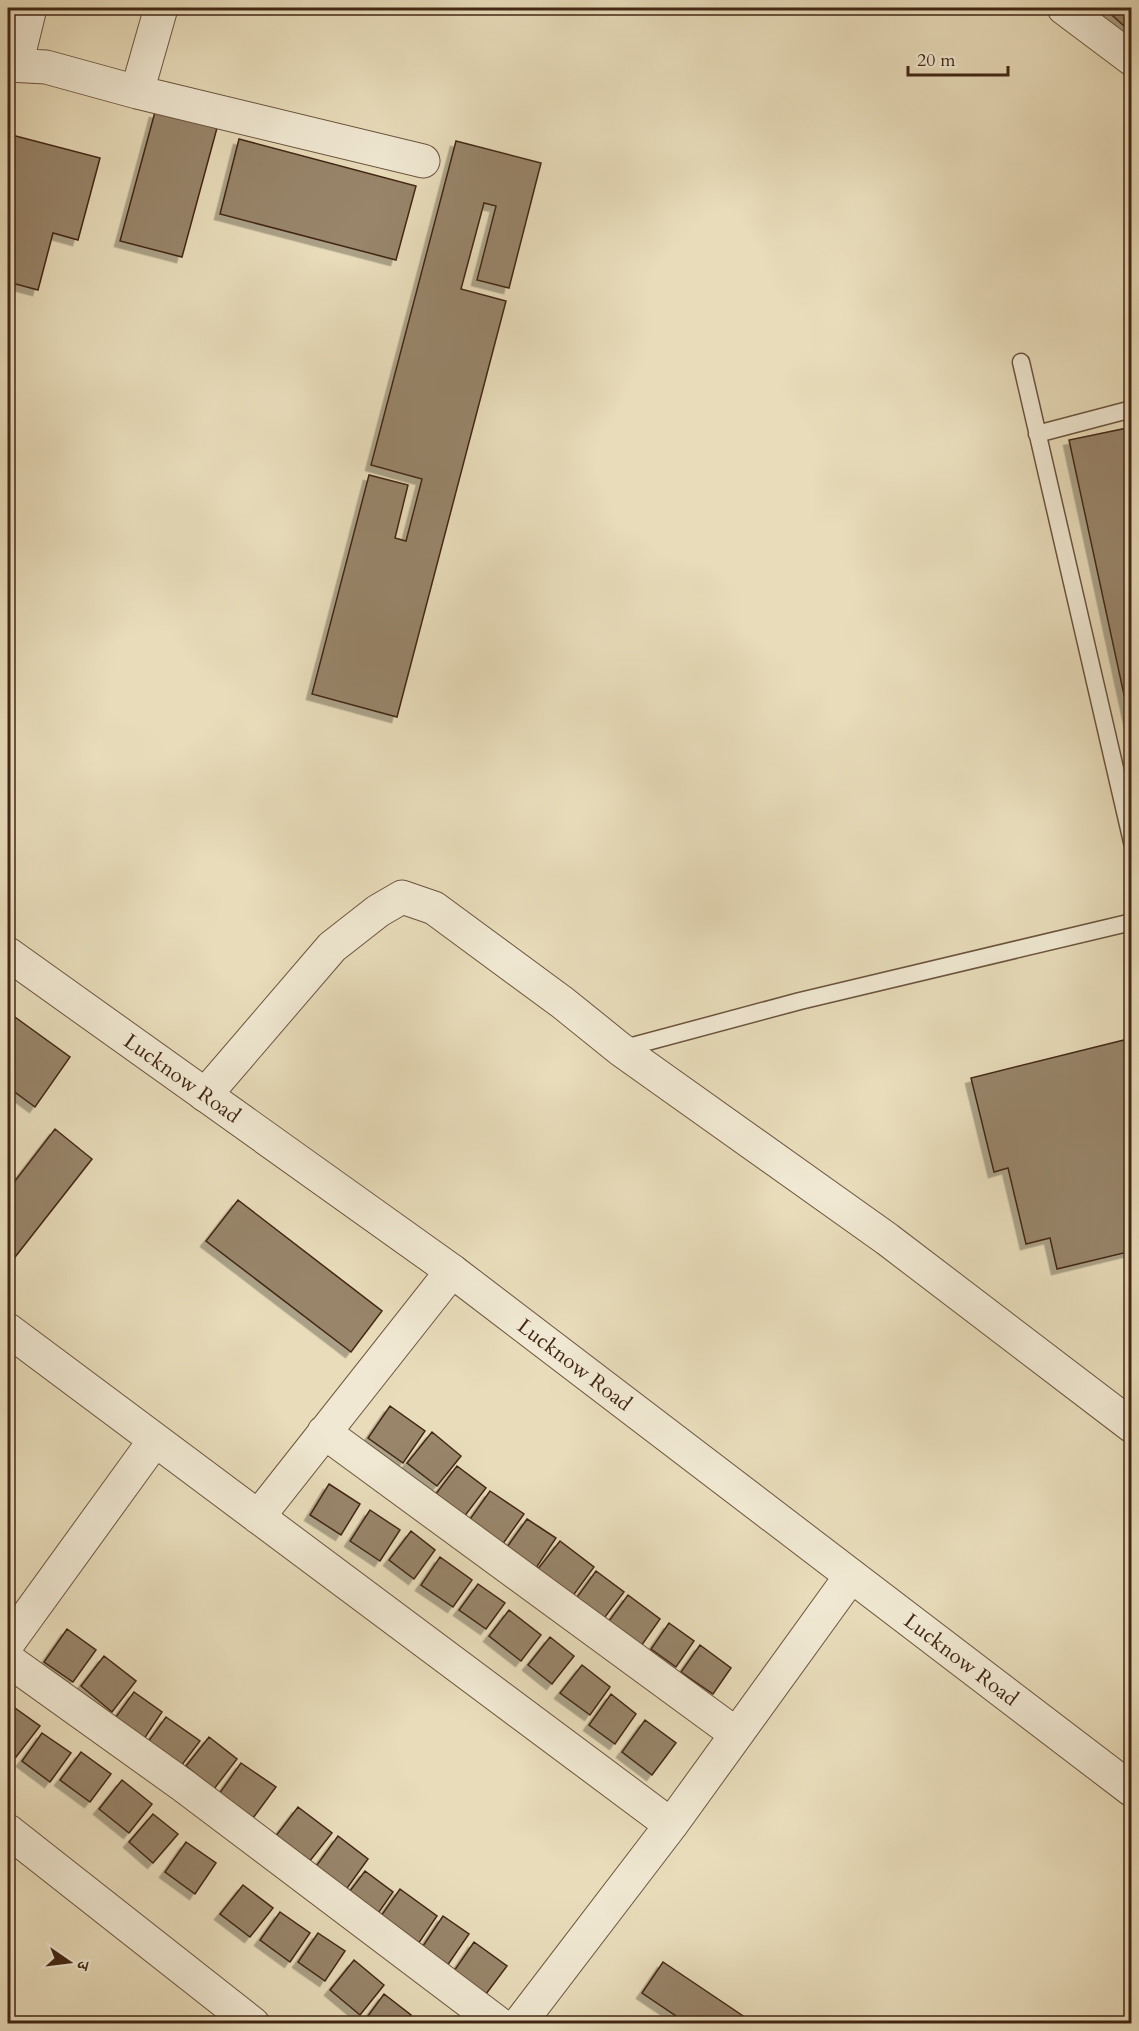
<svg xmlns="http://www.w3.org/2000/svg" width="1139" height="2031" font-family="Cardo,'Noto Serif Devanagari',serif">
  <defs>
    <filter id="shadow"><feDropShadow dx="-5.5" dy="5.5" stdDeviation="0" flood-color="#0004"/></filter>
  </defs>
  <rect width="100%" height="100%" fill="#e8dcba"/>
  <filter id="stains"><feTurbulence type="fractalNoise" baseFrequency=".00333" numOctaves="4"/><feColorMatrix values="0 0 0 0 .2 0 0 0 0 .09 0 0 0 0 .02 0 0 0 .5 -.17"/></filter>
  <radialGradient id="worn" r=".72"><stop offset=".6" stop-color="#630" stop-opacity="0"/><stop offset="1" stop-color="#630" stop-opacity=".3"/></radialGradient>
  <path fill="#98856a" stroke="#422714" stroke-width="1.5" filter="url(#shadow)" d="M1104,8h28v25z
    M155,112l62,16 -35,129 -62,-16z
    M8,134l92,24 -22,82 -25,-7 -15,57 -30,-8z
    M239,139l177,47 -20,74 -176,-46z
    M456,141l85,22 -32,125 -32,-8 19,-74 -12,-3 -23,86 45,12 -109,416 -85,-23 57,-219 39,10 -13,53 11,3 16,-62 -51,-14z
    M1132,427v305l-63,-292z
    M8,1012l62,45 -35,50 -27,-20z
    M1132,1038v213l-75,18 -7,-31 -24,6 -18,-76 -14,4 -23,-94z
    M55,1129l37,30 -84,107v-76z
    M238,1200l144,111 -31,41 -145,-111z
    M390,1406l35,25 -22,32 -35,-25z
    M432,1432l29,24 -24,30 -30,-23z
    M457,1466l29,22 -22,29 -29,-22z
    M329,1484l31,20 -19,31 -31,-20z
    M490,1491l34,23 -22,31 -34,-23z
    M370,1510l30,20 -20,31 -30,-20z
    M527,1519l29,19 -20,30 -29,-21z
    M411,1531l24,19 -21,29 -25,-19z
    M560,1541l34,26 -22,30 -35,-27z
    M440,1557l32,23 -19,27 -32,-22z
    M596,1571l28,21 -22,29 -27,-21z
    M478,1584l27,19 -19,26 -27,-19z
    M628,1595l32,24 -21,30 -33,-24z
    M509,1610l32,25 -20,26 -32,-25z
    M669,1623l25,18 -18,26 -25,-18z
    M67,1629l29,21 -23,32 -29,-20z
    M550,1637l24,19 -22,28 -24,-19z
    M700,1645l31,23 -18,26 -32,-22z
    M104,1656l32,25 -24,31 -31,-26z
    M582,1665l28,22 -20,28 -30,-22z
    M134,1692l28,20 -20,30 -29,-21z
    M611,1694l25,20 -21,30 -26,-19z
    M8,1703l32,23 -24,31 -8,-6z
    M166,1717l34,24 -22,29 -33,-24z
    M645,1720l31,23 -24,32 -30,-23z
    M42,1733l29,20 -21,29 -28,-21z
    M209,1737l28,22 -23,30 -28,-23z
    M81,1752l30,22 -21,28 -30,-22z
    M241,1763l35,24 -23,31 -34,-24z
    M122,1780l30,24 -23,29 -30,-24z
    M298,1807l34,26 -23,29 -34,-25z
    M153,1814l25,20 -25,29 -24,-21z
    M338,1836l30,23 -23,32 -31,-22z
    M186,1842l30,21 -21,31 -30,-22z
    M365,1871l28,21 -21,30 -29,-22z
    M243,1885l30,23 -23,29 -30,-23z
    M400,1889l37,27 -23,34 -38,-27z
    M280,1912l30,21 -20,29 -30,-22z
    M443,1916l26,18 -22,32 -26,-17z
    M318,1933l27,18 -20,30 -27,-19z
    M474,1942l33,24 -21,28 -32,-23z
    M354,1960l30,25 -24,30 -30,-25z
    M663,1962l92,62h-67l-46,-31z
    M384,1994l27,21 -6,9h-43z"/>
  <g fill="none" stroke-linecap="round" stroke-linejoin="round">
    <defs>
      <path id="service" d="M1021,362l111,480
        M1037,434l95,-25
        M621,1049l179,-48 332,-79"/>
      <path id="minor" d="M1064,8l68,51
        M8,65l38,2 91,25 286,69
        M16,65l14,-57
        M137,92l24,-84
        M205,1095l127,-148 46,-36 24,-14 32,11 129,95 57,46 267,190 245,187
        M8,1330l663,495
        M324,1432l412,302
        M258,1517l194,-246
        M8,1643l147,-203
        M8,1660l176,126 315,238
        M8,1831l245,193
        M519,2024l152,-199 180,-249"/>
      <g id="tertiary">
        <path id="s1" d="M8,954l444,317 680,519"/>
      </g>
    </defs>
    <use href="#service" stroke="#6c543e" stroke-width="19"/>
    <use href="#minor" stroke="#6c543e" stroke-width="35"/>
    <use href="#tertiary" stroke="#6c543e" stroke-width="35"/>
    <use href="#service" stroke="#f0e8d2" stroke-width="16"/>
    <use href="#minor" stroke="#f0e8d2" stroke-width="33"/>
    <use href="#tertiary" stroke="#f0e8d2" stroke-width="33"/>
  </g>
  <g text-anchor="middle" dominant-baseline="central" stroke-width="6" stroke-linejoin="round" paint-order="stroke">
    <g font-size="21" fill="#422714" stroke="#f0e8d2">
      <text stroke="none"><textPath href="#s1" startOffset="214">Lucknow Road</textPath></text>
      <text stroke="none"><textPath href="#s1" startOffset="700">Lucknow Road</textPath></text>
      <text stroke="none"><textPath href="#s1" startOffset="1186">Lucknow Road</textPath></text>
    </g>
  </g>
  <rect width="1139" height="2031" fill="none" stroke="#e8dcba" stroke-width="30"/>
  <rect x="9" y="9" width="1121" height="2013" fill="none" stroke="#422714" stroke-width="3"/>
  <rect x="15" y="15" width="1109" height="2001" fill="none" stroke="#422714" stroke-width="1.5"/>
  <g transform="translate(69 1962) rotate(104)" stroke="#f0e8d2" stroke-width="4.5" paint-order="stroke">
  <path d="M0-4.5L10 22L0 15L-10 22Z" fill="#422714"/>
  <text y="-9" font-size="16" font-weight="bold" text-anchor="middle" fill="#422714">उ</text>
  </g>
  <path d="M908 66v9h100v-9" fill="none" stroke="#422714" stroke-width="3"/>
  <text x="917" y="66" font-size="18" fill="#422714" stroke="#f0e8d2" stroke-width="4.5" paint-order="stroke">20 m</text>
  <rect width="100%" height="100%" filter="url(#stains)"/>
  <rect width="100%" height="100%" fill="url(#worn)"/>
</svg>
